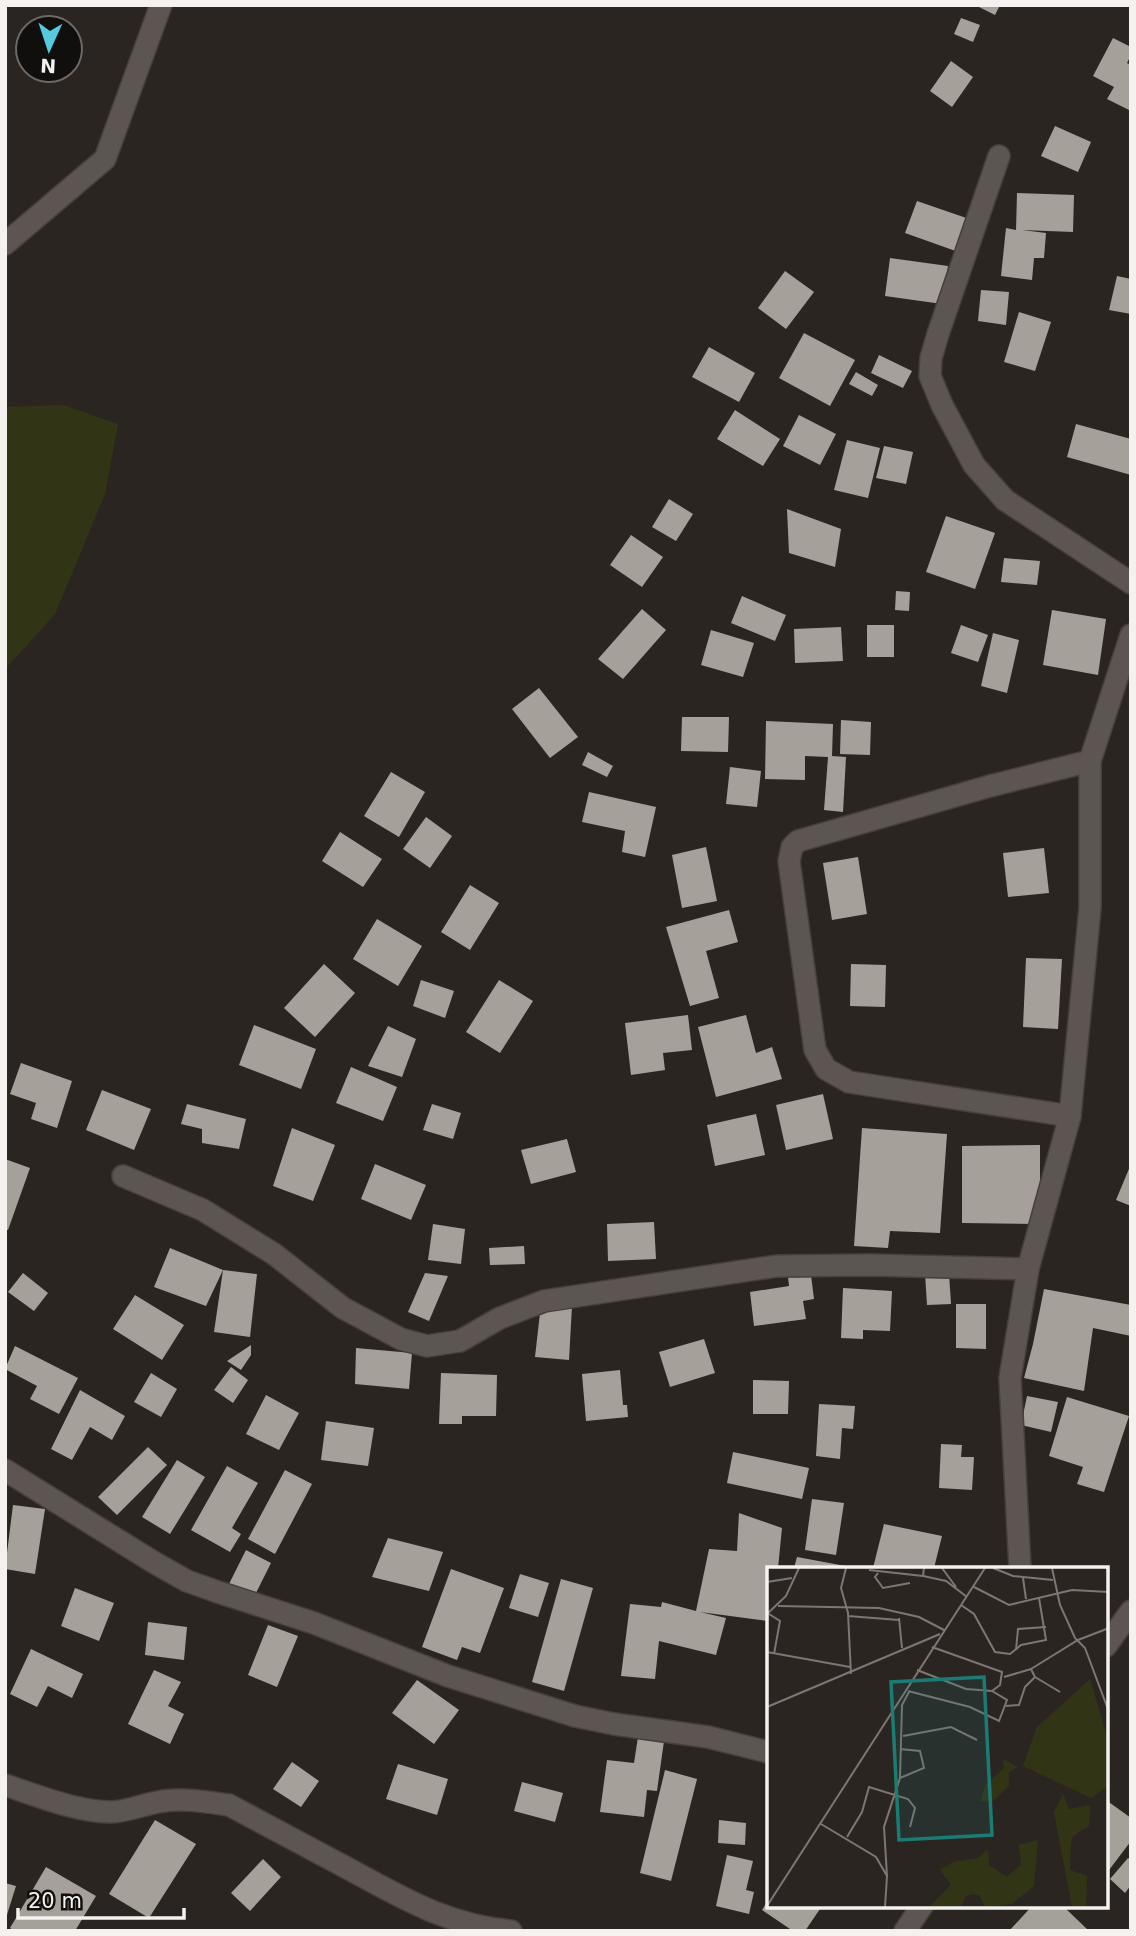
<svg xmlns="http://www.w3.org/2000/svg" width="1136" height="1936" font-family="'DejaVu Sans',sans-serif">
<rect width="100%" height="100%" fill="#2b2522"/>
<polygon fill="#323515" points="63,405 118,424 105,494 55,614 5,669 5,407"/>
<g fill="#a5a19a">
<polygon points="975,5 1000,5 995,15"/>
<polygon points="961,18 980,25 973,42 954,34"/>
<polygon points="1113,38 1131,47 1131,55 1127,63 1131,65 1131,111 1107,99 1114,87 1093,76"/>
<polygon points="951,61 973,77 952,107 930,91"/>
<polygon points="1055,126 1091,142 1078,172 1041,156"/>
<polygon points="1017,193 1074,195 1073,232 1022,230 1046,233 1044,258 1034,258 1032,280 1001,276 1006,228 1016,230"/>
<polygon points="917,201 975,221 964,254 905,233"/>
<polygon points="890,258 948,266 942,304 885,296"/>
<polygon points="785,271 814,292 786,329 758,308"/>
<polygon points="1117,276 1131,279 1131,314 1109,310"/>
<polygon points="981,290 1009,292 1006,325 978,321"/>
<polygon points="1019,312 1051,322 1035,371 1004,362"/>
<polygon points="804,333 855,360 830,406 779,378"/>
<polygon points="709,347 755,373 739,402 692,377"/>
<polygon points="879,355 912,371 903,388 871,373"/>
<polygon points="856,372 878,385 872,396 849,384"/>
<polygon points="735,410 780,439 763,466 717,439"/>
<polygon points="799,415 836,434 820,465 783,446"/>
<polygon points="1076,424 1131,439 1131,475 1067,457"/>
<polygon points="847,440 880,448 868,498 834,490"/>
<polygon points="884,446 913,452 906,484 876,478"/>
<polygon points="669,499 693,514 676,541 652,527"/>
<polygon points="787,509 841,529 835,567 789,553"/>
<polygon points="946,516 995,533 975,589 926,572"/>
<polygon points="631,535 663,557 642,587 610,565"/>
<polygon points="1004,558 1040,561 1037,585 1001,582"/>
<polygon points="896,591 910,592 909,611 895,610"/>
<polygon points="742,596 786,615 775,641 731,623"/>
<polygon points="642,609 666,630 623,679 598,659"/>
<polygon points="1052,610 1106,619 1098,675 1043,665"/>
<rect x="867" y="625" width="27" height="32"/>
<polygon points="961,625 988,635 978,662 951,653"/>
<polygon points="841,627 843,661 795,663 794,629"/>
<polygon points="711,630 754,643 743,677 701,665"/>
<polygon points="993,633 1019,640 1007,693 981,686"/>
<polygon points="539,688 578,737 550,758 512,709"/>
<polygon points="682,717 729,717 728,752 681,751"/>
<polygon points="841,720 871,722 870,755 840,754"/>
<polygon points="766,721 833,724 832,756 846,757 843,812 824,810 828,757 805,756 805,780 765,779"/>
<polygon points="588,752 613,766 607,777 582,765"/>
<polygon points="730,767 761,771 757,807 726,804"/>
<polygon points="391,772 425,792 399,837 364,816"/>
<polygon points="589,792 656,807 645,857 622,852 625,831 582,822"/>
<polygon points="426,817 452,836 430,868 403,849"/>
<polygon points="340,832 382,859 363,887 322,861"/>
<polygon points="706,847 717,901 682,908 672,855"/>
<polygon points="1044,848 1049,893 1008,897 1003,853"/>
<polygon points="858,857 867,914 832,920 823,863"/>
<polygon points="470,885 499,903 470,950 441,932"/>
<polygon points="729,910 738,942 706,951 719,998 690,1006 666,927"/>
<polygon points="377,919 422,946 398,986 353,959"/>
<polygon points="1026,958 1062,959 1058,1029 1023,1027"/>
<polygon points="324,964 355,993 315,1037 284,1008"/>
<polygon points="851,964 886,965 885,1007 850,1006"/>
<polygon points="421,980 454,991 445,1018 413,1006"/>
<polygon points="499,980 533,1001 500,1053 466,1032"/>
<polygon points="688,1015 692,1050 663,1053 665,1070 631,1075 625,1023"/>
<polygon points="746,1015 756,1053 772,1047 782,1079 716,1097 698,1027"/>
<polygon points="254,1025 316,1049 301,1089 239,1065"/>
<polygon points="388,1026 416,1039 402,1077 368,1066"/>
<polygon points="21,1063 72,1081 57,1128 31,1119 36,1103 10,1094"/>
<polygon points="351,1067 397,1087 383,1121 336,1103"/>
<polygon points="102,1090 151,1109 134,1150 86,1130"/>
<polygon points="823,1094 833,1139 786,1150 776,1105"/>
<polygon points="187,1104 246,1119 239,1149 202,1143 202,1129 181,1124"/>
<polygon points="432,1104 461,1113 453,1139 423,1130"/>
<polygon points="756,1114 765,1155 715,1166 707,1125"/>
<polygon points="292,1128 335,1145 313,1201 273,1186"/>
<polygon points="862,1128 947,1134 940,1233 890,1231 888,1248 854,1246"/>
<polygon points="567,1139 576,1172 531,1184 521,1150"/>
<polygon points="1040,1145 1040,1224 962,1223 962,1146"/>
<polygon points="5,1159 30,1168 8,1230 5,1229"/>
<polygon points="375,1164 426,1185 411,1220 361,1199"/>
<polygon points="1131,1164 1131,1206 1116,1200"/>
<polygon points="654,1222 656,1259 608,1261 607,1224"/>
<polygon points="433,1224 465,1229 461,1264 428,1260"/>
<polygon points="524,1246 525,1264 490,1265 489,1248"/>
<polygon points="170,1248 223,1270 206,1306 154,1287"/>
<polygon points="223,1270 257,1274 250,1337 214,1332"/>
<polygon points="23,1273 48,1293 34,1311 8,1292"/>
<polygon points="425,1273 448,1276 429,1321 408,1312"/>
<polygon points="925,1273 949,1273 951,1304 927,1305"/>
<polygon points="811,1275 814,1299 803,1301 806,1319 754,1326 750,1292 789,1286 788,1277"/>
<polygon points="843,1288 892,1291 890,1331 863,1330 863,1339 841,1338"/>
<polygon points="1044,1289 1131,1305 1131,1336 1093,1328 1084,1391 1024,1378 1033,1344"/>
<polygon points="135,1295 184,1325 162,1360 113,1329"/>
<polygon points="956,1304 986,1304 986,1349 956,1348"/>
<polygon points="572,1306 569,1360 535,1357 540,1313"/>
<polygon points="704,1339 715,1373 670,1387 659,1352"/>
<polygon points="251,1345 251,1355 241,1370 227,1361"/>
<polygon points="15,1346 78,1378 59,1414 30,1399 37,1386 5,1369"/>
<polygon points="356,1348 412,1353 409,1389 355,1384"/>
<polygon points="231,1367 248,1380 233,1403 214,1390"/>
<polygon points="620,1370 623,1405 627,1405 628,1417 586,1421 582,1374"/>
<polygon points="151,1373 177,1389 161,1417 134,1402"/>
<polygon points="441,1373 497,1375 496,1416 462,1416 462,1424 439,1424"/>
<polygon points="753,1380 789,1381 788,1414 753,1414"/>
<polygon points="80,1390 125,1416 112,1440 90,1427 72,1460 51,1449"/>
<polygon points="266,1395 299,1413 279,1450 246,1434"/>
<polygon points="1027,1396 1058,1402 1051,1432 1021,1425"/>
<polygon points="1067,1397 1129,1416 1104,1492 1077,1484 1083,1467 1049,1456"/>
<polygon points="819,1404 855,1406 853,1429 842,1428 840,1459 816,1456"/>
<polygon points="326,1421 374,1428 368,1466 321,1460"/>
<polygon points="941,1444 962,1445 961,1457 974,1457 972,1490 939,1488"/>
<polygon points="148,1447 167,1465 117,1515 98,1497"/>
<polygon points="733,1452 809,1468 802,1499 727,1483"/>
<polygon points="177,1460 205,1477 170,1534 142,1517"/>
<polygon points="227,1466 258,1483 232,1528 241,1534 230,1552 191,1530"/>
<polygon points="285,1470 312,1484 275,1554 248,1539"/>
<polygon points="812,1499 844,1503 836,1555 805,1550"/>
<polygon points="13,1505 45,1509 35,1574 5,1569"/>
<polygon points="739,1513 782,1528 778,1568 768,1569 768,1614 767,1621 700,1612 726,1618 716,1655 659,1641 655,1679 621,1676 630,1604 661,1607 662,1602 696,1611 709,1549 737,1551"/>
<polygon points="884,1524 942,1536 934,1568 873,1568"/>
<polygon points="388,1538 443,1552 429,1591 372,1577"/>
<polygon points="246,1550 271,1563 255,1595 229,1584"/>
<polygon points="797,1557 851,1567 851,1568 794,1568"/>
<polygon points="451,1569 504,1588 480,1653 462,1647 457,1660 422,1647"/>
<polygon points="520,1574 549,1583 538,1617 509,1608"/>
<polygon points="561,1579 593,1588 564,1691 532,1682"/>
<polygon points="75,1588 114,1603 99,1641 61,1626"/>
<polygon points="148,1622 187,1627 184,1660 145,1655"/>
<polygon points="268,1625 298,1636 277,1687 248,1675"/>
<polygon points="31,1649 83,1674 72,1698 48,1686 37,1707 10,1694"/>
<polygon points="154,1670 181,1682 168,1706 184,1714 170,1744 128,1724"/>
<polygon points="417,1680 459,1710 434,1744 392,1713"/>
<polygon points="638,1737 664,1741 657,1791 647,1790 644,1817 600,1812 607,1760 634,1763"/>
<polygon points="292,1762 319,1781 301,1807 273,1789"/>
<polygon points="398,1764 448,1779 437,1815 386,1799"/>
<polygon points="665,1770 697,1779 671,1881 640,1873"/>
<polygon points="522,1782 563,1793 555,1822 514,1811"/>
<polygon points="1106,1800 1131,1818 1131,1841 1106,1874"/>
<polygon points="155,1820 196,1844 149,1918 109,1894"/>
<polygon points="719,1820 746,1823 745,1845 718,1843"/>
<polygon points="727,1855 753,1861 746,1890 754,1892 749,1914 716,1906"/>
<polygon points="1128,1858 1131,1860 1131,1885 1125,1893 1110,1879"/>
<polygon points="263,1859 281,1877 250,1911 231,1893"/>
<polygon points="46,1867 96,1896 75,1931 14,1931 10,1928"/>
<polygon points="5,1883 16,1886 6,1918 5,1918"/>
<polygon points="768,1900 768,1906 822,1906 805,1931 793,1931 762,1910"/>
<polygon points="1032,1906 1063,1906 1089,1931 1009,1931"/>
</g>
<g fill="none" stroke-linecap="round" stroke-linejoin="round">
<g stroke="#46403d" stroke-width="24">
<polyline id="service" points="5,244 105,159 161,5"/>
</g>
<g stroke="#46403d" stroke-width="24">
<g id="minor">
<polyline points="999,156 938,334 931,358 930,376 942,405 974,465 1005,500 1131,583"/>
<polyline points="1070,1116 849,1082 826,1069 815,1050 789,861 792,847 798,841 990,786 1090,761"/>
<polyline points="123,1176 203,1210 274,1254 343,1308 401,1339 427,1346 460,1341 500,1318 544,1301 777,1266 871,1265 1028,1269"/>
<polyline points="5,1470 155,1563 187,1581 218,1592 314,1623 448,1676 575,1716 614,1724 708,1737 768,1752"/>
<polyline points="1020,1568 1010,1378 1028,1269 1070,1116 1090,908 1090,761 1131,635"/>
<path d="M5,1785C39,1796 74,1811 110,1812C128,1812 146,1803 164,1801C185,1798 207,1802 229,1805C268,1826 308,1847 347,1868C403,1898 446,1925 511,1931"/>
</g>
</g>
<g stroke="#46403d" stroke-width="24">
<g id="tertiary">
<polyline points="1106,1646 1131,1611"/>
<polyline points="905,1931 922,1906"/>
</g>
</g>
<use href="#service" stroke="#5d5552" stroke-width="21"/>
<use href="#minor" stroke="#5d5552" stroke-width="21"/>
<use href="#tertiary" stroke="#5d5552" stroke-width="21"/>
</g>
<g transform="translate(767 1567)">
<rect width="341" height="341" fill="#2b2522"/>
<path d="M323,112L342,176L341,219L324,231L256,199L270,160ZM236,192L251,200L242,205V219L225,235L214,234L218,218L237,201ZM296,227L302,242L323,238L322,259L306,269L304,276L303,303L320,309L319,340H305L287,245ZM271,273L267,319L245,337L218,340L213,329L206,327L199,329L194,340H162L184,318L173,303L186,295L211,291L221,282L222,298L240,310L254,297L252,278Z" fill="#323515"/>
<path fill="none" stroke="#7c7774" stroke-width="2" d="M79,1L74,21L81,46L84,107M157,1L156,9L179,14L200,30M175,1L189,20M226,1L246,9L286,13M285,1L293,38L308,71L318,81L342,145M102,3L156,9M111,6L108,10L116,21L143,16M256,11L259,32M0,15L25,11M207,20L242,38L305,23L342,25M194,38L207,47L228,85L243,87L254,78L279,73L272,31M11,39L112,41L152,50L177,63M0,47L19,29L32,1M2,47L13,54L7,87M81,49L132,53M132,51L135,81M249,83L251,62L279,60M0,85L83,100M150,103L199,122L225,124L233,118L235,105L165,80M237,110L264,102M268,110L293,125M141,124L203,140L232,154L240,133L225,124M239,139L252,138L258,120L268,110L264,102L311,73L342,61M0,140L173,67M136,169L184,160L210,173M133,211L157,201L153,184L133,182M54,257L109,290L120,309L118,340M80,270L95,245L102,220L141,232L148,241L143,260M120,309L117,260L133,211L135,138L142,125M0,339L218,1"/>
<path fill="#1a7c74" fill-opacity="0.15" stroke="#1a7c74" stroke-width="3.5" d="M217,110L225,268L132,273L124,115Z"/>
<rect width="341" height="341" fill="none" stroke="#f5f1ef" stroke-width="3.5"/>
</g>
<rect width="1136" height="1936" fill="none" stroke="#f5f1ef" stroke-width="14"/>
<g transform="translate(49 49) rotate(183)"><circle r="33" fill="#110f0d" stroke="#6c6967" stroke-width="2"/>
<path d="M0-5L12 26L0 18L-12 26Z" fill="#55cadf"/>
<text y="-10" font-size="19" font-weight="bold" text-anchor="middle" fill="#f5f1ef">N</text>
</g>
<path d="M18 1908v10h166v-10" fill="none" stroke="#f5f1ef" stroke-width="3.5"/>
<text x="28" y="1908" font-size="21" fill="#f5f1ef" stroke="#110f0d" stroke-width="5" paint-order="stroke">20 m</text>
</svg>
